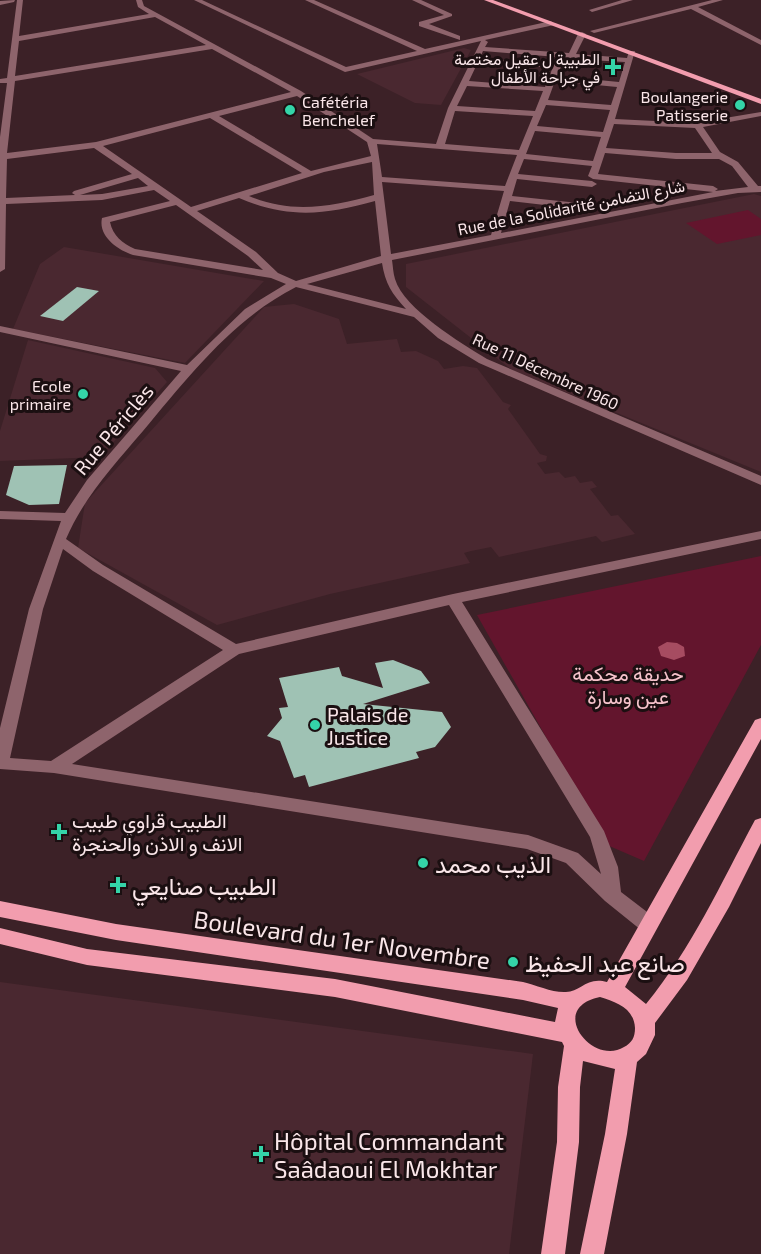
<svg xmlns="http://www.w3.org/2000/svg" width="761" height="1254" font-family="'Exo 2',Vazirmatn,sans-serif">
<rect width="100%" height="100%" fill="#3c2127"/>
<g fill="#4a2830">
<polygon points="464,48 471,50 441,105 415,103 357,74"/>
<polygon points="754,194 761,196 761,472 512,370 406,287 406,264"/>
<polygon points="64,247 264,281 185,363 13,329 40,264"/>
<polygon points="294,304 339,319 347,344 397,339 401,352 416,351 438,361 444,369 463,366 477,368 503,402 511,405 508,409 540,454 547,456 546,461 537,463 545,474 559,472 565,478 575,476 580,483 592,481 597,487 590,489 611,516 618,515 635,534 602,542 596,536 499,557 491,547 471,551 464,553 470,563 330,594 217,625 78,548 85,503 264,307"/>
<polygon points="28,340 155,368 167,382 100,457 0,461 0,431"/>
<polygon points="0,982 533,1054 509,1254 0,1254"/>
</g>
<g fill="#63152d">
<polygon points="748,210 761,219 761,235 717,244 686,223"/>
<polygon points="761,556 761,645 644,861 607,845 477,615"/>
</g>
<polygon fill="#a64c61" points="667,642 677,643 684,647 685,656 674,660 661,656 658,647"/>
<g fill="#9fc2b4">
<polygon points="77,287 99,291 63,321 40,316"/>
<polygon points="67,465 59,504 29,505 6,495 14,466"/>
<polygon points="393,660 421,671 430,683 363,704 442,712 451,727 435,747 416,752 419,758 309,787 305,775 294,778 280,741 267,736 282,718 279,708 288,707 279,678 339,667 342,676 383,688 375,663"/>
</g>
<g fill="none" stroke-linecap="round" stroke-linejoin="round">
<g fill="#8e646c" fill-rule="evenodd">
<polygon points="15,0 14,2 0,5 0,1"/>
<path d="M17,0H23L19,36L149,14L138,7L136,0H142L144,6L301,91L373,139L436,144L448,108L481,41L345,72L194,0H202L346,67L417,51L305,0H314L425,49L551,21L554,25L485,40L488,42L485,47L569,53L578,34L582,32L586,34L576,54L627,58L629,51H635L615,119L695,123L761,112V116L703,127L720,152L738,162L758,186H761V192L738,193L682,203L392,260C393,266 393,273 395,279C404,309 461,343 487,359L761,476V485L479,363L438,338L414,317L296,287C233,319 188,377 143,431C114,465 84,497 66,539L103,565L236,644L453,594L761,531V539L462,602L604,831L618,867L621,892L655,918L657,924L655,930L648,932L641,930L605,901L566,863L527,849L54,773L0,769V728L29,609L61,521L0,519V511L65,513L87,480L181,371L0,332V326L187,365L245,309L286,284L271,278L133,255C117,250 98,236 102,218L170,201L154,190L102,200L6,204L5,269L0,272V137L7,83H0V79L7,78ZM155,17L206,45L15,76L19,41ZM212,49L291,92L96,142L7,153L15,81ZM483,51L557,57L545,87L469,81L478,62L542,67L546,65L542,63L480,58ZM565,57L571,59L625,62L619,82L557,76ZM555,81L617,87L611,105L548,100ZM467,86L543,91L535,111L457,106ZM297,96L367,142L371,156L311,171L219,116ZM546,105L610,110L603,132L537,126ZM455,111L533,116L519,150L445,144ZM210,118L302,173L191,207L103,146ZM614,124L695,128L712,153H676L606,148ZM535,131L601,137L593,161L526,154ZM377,144L517,155L505,186L382,177ZM94,148L132,174L74,191L72,193L75,195L6,198L7,159ZM605,153L676,159H719L732,166L748,187L715,191L718,189L713,186L598,174ZM524,159L592,166L588,176L593,179L713,192L501,233L510,201L588,210L593,207L588,204L512,196L517,179L592,187L597,184L592,181L518,174ZM372,162L374,195C331,207 291,214 249,196L324,172ZM138,178L148,186L102,194L80,195ZM382,182L504,191L491,235L391,254ZM239,198C288,219 325,215 375,201L381,256L296,281L278,273L256,252L197,211ZM176,205L248,256L263,270L135,249C122,243 113,236 110,222ZM382,263C385,283 392,294 406,309L307,284ZM63,549L93,571L223,650L51,761L10,758L43,609ZM449,605L590,837L601,874L578,853L528,835L72,764L239,654Z"/>
<polygon points="412,0 421,0 452,14 452,16 429,24 460,36 460,40 419,26 419,22 444,15"/>
<polygon points="622,0 633,0 592,12 589,10"/>
<polygon points="712,0 723,0 698,7 761,40 761,45 691,9 594,33 590,31"/>
</g>
<g fill="#f29dae" fill-rule="evenodd">
<polygon points="484,0 493,0 761,99 761,104"/>
<path d="M761,718V739L625,987L646,1004C692,948 721,883 755,820L761,818V843L729,907L687,980L655,1023V1035L646,1054L637,1062L627,1134L604,1254H580L605,1134L615,1069L583,1061L580,1087L579,1142L565,1254H541L557,1142L558,1087L564,1046L562,1042L335,997L87,965L0,944V928L87,949L335,979L555,1022L558,1008L523,1000L116,940L0,917V901L116,924L523,982C536,985 553,993 566,992C580,992 587,976 607,982L755,720ZM600,997C616,1002 634,1008 635,1028C635,1037 632,1043 624,1047C593,1067 546,1008 600,997Z"/>
</g>
</g>
<g fill="#34d4a8" stroke="#1b0f11" stroke-width="2">
<path d="M610 58h6v6h6v6h-6v6h-6v-6h-6v-6h6z"/>
<circle cx="740" cy="105" r="6"/>
<circle cx="290" cy="110" r="6"/>
<circle cx="83" cy="394" r="6"/>
<circle cx="315" cy="725" r="6"/>
<path d="M56 823h6v6h6v6h-6v6h-6v-6h-6v-6h6z"/>
<circle cx="423" cy="863" r="6"/>
<path d="M115 876h6v6h6v6h-6v6h-6v-6h-6v-6h6z"/>
<circle cx="513" cy="962" r="6"/>
<path d="M258 1145h6v6h6v6h-6v6h-6v-6h-6v-6h6z"/>
</g>
<g text-anchor="middle" dominant-baseline="central" stroke-width="6" stroke-linejoin="round" paint-order="stroke">
<g font-size="16" fill="#fae6e9" stroke="#1b0f11" text-anchor="end">
<text x="600" y="58">الطبيبة ل عقيل مختصة<tspan x="600" dy="18">في جراحة الأطفال</tspan></text>
<text x="728" y="96">Boulangerie<tspan x="728" dy="18">Patisserie</tspan></text>
<text x="302" y="101" text-anchor="start">Cafétéria<tspan x="302" dy="18">Benchelef</tspan></text>
<text x="71" y="385">Ecole<tspan x="71" dy="18">primaire</tspan></text>
</g>
<g font-size="16" fill="#fae6e9" stroke="#1b0f11">
<text transform="translate(571 207) rotate(-11)">Rue de la Solidarité شارع التضامن</text>
<text transform="translate(546 371) rotate(25)">Rue 11 Décembre 1960</text>
</g>
<g font-size="20" fill="#fae6e9" stroke="#1b0f11">
<text transform="translate(113 429) rotate(-50)">Rue Périclès</text>
</g>
<g font-size="20" fill="#f7c3cc" stroke="#1b0f11">
<text x="628" y="673">حديقة محكمة<tspan x="628" dy="23">عين وسارة</tspan></text>
</g>
<g font-size="20" fill="#fae6e9" stroke="#1b0f11" text-anchor="start">
<text x="327" y="714">Palais de<tspan x="327" dy="23">Justice</tspan></text>
<text x="72" y="820">الطبيب قراوي طبيب<tspan x="72" dy="23">الانف و الاذن والحنجرة</tspan></text>
</g>
<g font-size="24" fill="#fae6e9" stroke="#1b0f11" text-anchor="start">
<text x="435" y="863">الذيب محمد</text>
<text x="132" y="885">الطبيب صنايعي</text>
<text x="525" y="962">صانع عبد الحفيظ</text>
<text x="274" y="1140">Hôpital Commandant<tspan x="274" dy="28">Saâdaoui El Mokhtar</tspan></text>
</g>
<g font-size="24" fill="#fae6e9" stroke="#1b0f11">
<text transform="translate(342 939) rotate(8)">Boulevard du 1er Novembre</text>
</g>
</g>
</svg>
